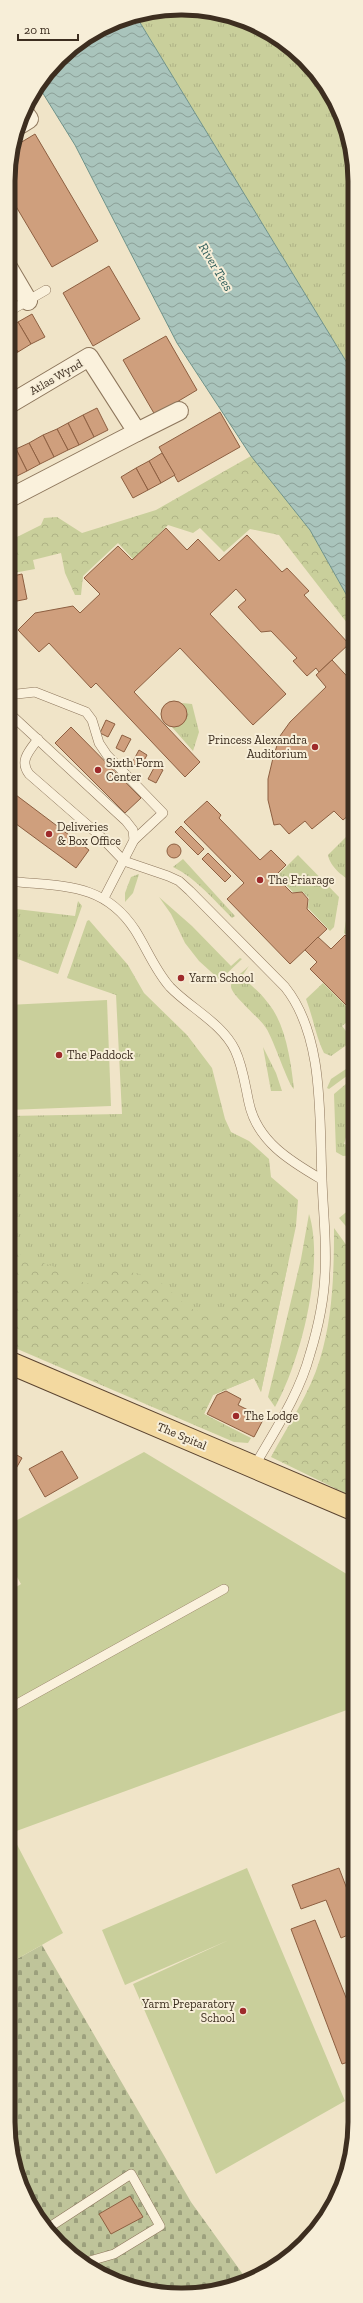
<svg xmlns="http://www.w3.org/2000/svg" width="363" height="2303" font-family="'Zilla Slab',serif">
<defs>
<pattern id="grass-tufts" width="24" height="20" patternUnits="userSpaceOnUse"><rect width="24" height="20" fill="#c9cf9b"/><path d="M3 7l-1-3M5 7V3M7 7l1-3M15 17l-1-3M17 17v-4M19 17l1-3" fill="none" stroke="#aeb285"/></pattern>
<pattern id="forest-crowns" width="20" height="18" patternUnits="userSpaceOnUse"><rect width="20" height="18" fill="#c9cf9b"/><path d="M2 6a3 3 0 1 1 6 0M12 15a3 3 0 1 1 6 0" fill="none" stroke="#aeb285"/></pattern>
<pattern id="cemetery-stones" width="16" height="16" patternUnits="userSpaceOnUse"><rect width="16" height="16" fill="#bfc49a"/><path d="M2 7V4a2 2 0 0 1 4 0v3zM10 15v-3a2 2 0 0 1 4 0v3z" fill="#9ca07d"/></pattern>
<pattern id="water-waves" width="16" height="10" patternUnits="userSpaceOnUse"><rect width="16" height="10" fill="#a9c4bc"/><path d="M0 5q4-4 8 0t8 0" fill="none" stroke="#8ba098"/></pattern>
</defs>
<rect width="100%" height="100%" fill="#f0e4c8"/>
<g fill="url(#grass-tufts)">
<polygon points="193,8 258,26 304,59 337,105 355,170 355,376 136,16"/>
<polygon points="182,703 192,704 199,732 193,751 171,726 180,725 186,719 187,710"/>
<path d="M355,828V848L349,853L355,860V883C344,878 330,867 328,855Z"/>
<polygon points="298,855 339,897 334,927 330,931 308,908 309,898 303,892 293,892 277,876"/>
<path d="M183,859L235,916L232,918C213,899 197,879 173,867Z"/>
<polygon points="139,874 133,893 125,902 125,893 131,877"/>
<polygon points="159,897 192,926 231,966 240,958 242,959 220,980 199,961 185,943 171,914"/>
<polygon points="78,901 82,906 58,974 15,958 8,958 8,908 75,916"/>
<polygon points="349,901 355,904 355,943 344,933"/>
<polygon points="89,920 128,965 144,993 187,1035 212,1068 225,1119 231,1132 249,1141 269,1159 271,1177 298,1200 296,1226 261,1392 254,1378 213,1395 204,1414 251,1438 248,1443 234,1442 8,1345 8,1116 122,1114 116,995 67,978 87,921"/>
<path d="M249,966L242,976C250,985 261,993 268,1003C286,1024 291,1063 294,1089C288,1085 274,1040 266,1028C261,1019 230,994 231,986C231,980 244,971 249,966Z"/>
<path d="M323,983L351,1011L355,1008V1016L342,1026L350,1036L351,1042L331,1056L324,1053C316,1037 313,1017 306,999Z"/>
<polygon points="263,1047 276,1073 282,1091 271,1091"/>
<polygon points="355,1063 355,1070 329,1089 327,1088 331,1079"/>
<polygon points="347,1083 355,1092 355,1107 344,1144 355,1147 355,1155 343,1156 336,1152 334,1094"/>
</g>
<g fill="url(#forest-crowns)">
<polygon points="355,261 355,279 352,281 343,279 342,271"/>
<polygon points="251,456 310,530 355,610 355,626 351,628 279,535 250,529 224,552 200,528 193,533 168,525 133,559 118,543 83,576 81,595 75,595 65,573 61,553 33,560 35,569 8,574 8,550 11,540 41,525 44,518 57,517 82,533 156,510"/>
<path d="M309,1214C325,1264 301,1361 275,1407L268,1397L301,1259Z"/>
<path d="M334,1228L355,1257V1498L271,1457C288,1425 310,1393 320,1359C333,1317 334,1271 334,1228Z"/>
<polygon points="8,1249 31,1259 61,1269 84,1283 92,1284 99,1280 105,1271 115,1268 157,1279 189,1308 204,1313 217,1313 223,1312 273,1270 288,1264 261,1392 254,1378 213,1395 204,1414 223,1424 214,1433 8,1343"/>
</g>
<polygon fill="url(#cemetery-stones)" points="42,1945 191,2202 247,2280 237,2286 170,2295 115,2282 59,2244 21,2188 8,2122 8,1964"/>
<g fill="#c9cf9b">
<polygon points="107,1000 111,1106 8,1110 8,1005"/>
<polygon points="355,1205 355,1237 339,1218"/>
<polygon points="144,1452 355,1579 355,1707 11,1833 63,1933 8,1964 8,1592 21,1584 8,1561 8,1525"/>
<polygon points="247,1868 345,2101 216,2174 133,1984 229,1940 125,1985 102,1930"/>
</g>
<polygon fill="url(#water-waves)" stroke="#6f938a" points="136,16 355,376 355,610 310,530 251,456 177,343 75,145 39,87 67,51 126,17"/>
<g fill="#cf9f7d" stroke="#8d5f41">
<polygon points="35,134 98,241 52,267 8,193 8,170 15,146"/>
<polygon points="109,266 140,319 93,346 63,293"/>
<polygon points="32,314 45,337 31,344 18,322"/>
<polygon points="18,322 31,344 18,352 8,336 8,328"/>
<polygon points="8,336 18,352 8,357"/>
<polygon points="166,336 197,390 155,415 123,360"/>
<polygon points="97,408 108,430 94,437 83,415"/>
<polygon points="220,412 240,447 178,482 159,447"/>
<polygon points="83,415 94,437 79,445 68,423"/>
<polygon points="68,423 79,445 68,450 57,429"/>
<polygon points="57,429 68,450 54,457 43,435"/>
<polygon points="43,435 54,457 40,464 29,443"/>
<polygon points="29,443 40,464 27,471 16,449"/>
<polygon points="16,449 27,471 11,479 8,474 8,453"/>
<polygon points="162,453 175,475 161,483 149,461"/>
<polygon points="149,461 161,483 148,490 136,468"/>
<polygon points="136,468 148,490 133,498 121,477"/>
<polygon points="166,528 187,550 198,539 219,561 247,535 282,572 287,568 309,591 304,595 349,644 319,672 316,668 307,676 293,661 297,658 271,631 261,632 238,607 246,600 236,589 210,614 286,694 253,725 180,648 134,692 200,762 185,777 96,683 91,688 49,643 39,652 18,630 35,613 73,606 80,613 100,594 84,578 118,546 132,560"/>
<polygon points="22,574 27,599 12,602 8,577"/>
<polygon points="332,660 355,685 355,810 343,820 334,811 312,829 305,821 289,834 280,824 274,825 268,800 268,779 273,758 280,736 290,722 326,687 316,675"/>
<circle cx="174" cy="714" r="13"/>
<polygon points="106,720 115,724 108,737 100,733"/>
<polygon points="71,727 141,798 125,813 55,743"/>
<polygon points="122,735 131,739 124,752 116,748"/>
<polygon points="139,750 147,755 140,768 132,763"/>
<polygon points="155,766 163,770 156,783 148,779"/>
<polygon points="12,792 89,850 76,868 8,818 8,797"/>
<polygon points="207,801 221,815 219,818 260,860 271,850 286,865 275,876 292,893 302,892 308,899 307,909 327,929 290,964 227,899 244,883 184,822"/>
<polygon points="181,826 204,849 198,855 175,832"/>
<circle cx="174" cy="851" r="7"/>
<polygon points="208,853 231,876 225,882 202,859"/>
<polygon points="345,935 355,945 355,1004 350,1009 310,969 317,962 305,950 318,937 331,949"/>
<polygon points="226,1391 241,1399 238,1405 264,1418 254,1437 207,1414 217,1395"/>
<polygon points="8,1432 15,1436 12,1442 8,1440"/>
<polygon points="8,1450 22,1458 14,1472 8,1469"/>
<polygon points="62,1451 78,1478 45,1497 29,1469"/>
<polygon points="339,1868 355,1910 355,1932 341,1938 326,1900 301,1909 292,1885"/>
<polygon points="315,1920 355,2020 355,2060 342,2064 291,1929"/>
<polygon points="130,2196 143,2217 111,2234 99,2214"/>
</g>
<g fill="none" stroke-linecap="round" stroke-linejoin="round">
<g stroke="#8d765c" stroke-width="10">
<g id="lane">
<polyline points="8,312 46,290"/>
<polyline points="8,695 35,692 86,712 92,720 99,743 107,755 163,813 134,840"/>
<polyline points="8,712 126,821 133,830 134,840 104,898"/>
<path d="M38,739C29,751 19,761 29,774L99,835L124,861L168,876L179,881L190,891L285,987C325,1037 319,1119 322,1180C323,1211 327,1243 325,1273C324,1300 318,1328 310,1354C299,1395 275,1430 254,1467"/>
<path d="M8,881C60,887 103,881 135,930C147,949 155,970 170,987C190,1008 222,1023 235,1050C243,1067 245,1085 249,1103C257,1141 290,1161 321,1179"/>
<polyline points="8,1709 224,1589"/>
<polyline points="48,2228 131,2174 160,2226 114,2254 86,2262"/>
</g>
</g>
<g stroke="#8d765c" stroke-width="20">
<g id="street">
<polyline points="21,124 29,119 24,112"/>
<polyline points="8,267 28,301"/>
<polyline points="137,432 179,411"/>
<polyline points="8,499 137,432 89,357 8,405"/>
</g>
</g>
<g stroke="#5b4430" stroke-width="24">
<polyline id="primary" points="8,1362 355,1510"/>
</g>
<use href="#lane" stroke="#faf1dc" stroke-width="9"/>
<use href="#street" stroke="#faf1dc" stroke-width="18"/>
<use href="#primary" stroke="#f3d9a0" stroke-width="22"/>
</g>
<g fill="#9e2a2b" stroke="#f7eed8" stroke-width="1.5">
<circle cx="315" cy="747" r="4"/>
<circle cx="98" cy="770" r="4"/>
<circle cx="49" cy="834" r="4"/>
<circle cx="260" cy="880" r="4"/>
<circle cx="181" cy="978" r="4"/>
<circle cx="59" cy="1055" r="4"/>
<circle cx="236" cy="1416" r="4"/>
<circle cx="243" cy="2011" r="4"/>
</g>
<g text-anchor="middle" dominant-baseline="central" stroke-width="4" stroke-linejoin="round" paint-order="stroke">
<g font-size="12" fill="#3d2e20" stroke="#f7eed8">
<text transform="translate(56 377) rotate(-30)">Atlas Wynd</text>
<text transform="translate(182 1436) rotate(23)">The Spital</text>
</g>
<g font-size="12" fill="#3d2e20" stroke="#f7eed8" text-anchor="start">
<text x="307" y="740" text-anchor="end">Princess Alexandra<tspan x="307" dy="14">Auditorium</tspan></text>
<text x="106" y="763">Sixth Form<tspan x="106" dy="14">Center</tspan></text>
<text x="57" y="827">Deliveries<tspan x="57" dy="14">&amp; Box Office</tspan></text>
<text x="268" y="880">The Friarage</text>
<text x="189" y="978">Yarm School</text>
<text x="67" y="1055">The Paddock</text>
<text x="244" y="1416">The Lodge</text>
<text x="235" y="2004" text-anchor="end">Yarm Preparatory<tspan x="235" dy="14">School</tspan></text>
</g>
<g font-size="13" font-style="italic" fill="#2f5d5a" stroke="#f7eed8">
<text transform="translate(216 267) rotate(59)">River Tees</text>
</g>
</g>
<path d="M0 0H363V2303H0ZM181 15H182A166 166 0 0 1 348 181V2122A166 166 0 0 1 182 2288H181A166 166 0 0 1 15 2122V181A166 166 0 0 1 181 15Z" fill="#f7eed8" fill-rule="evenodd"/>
<path fill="none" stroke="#3d2e20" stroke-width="5" d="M181 15H182A166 166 0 0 1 348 181V2122A166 166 0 0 1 182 2288H181A166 166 0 0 1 15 2122V181A166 166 0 0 1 181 15Z"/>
<path d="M18 34v6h60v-6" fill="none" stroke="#3d2e20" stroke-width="2"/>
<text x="24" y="34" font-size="12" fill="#3d2e20" stroke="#f7eed8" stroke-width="3" paint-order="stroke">20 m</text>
</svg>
